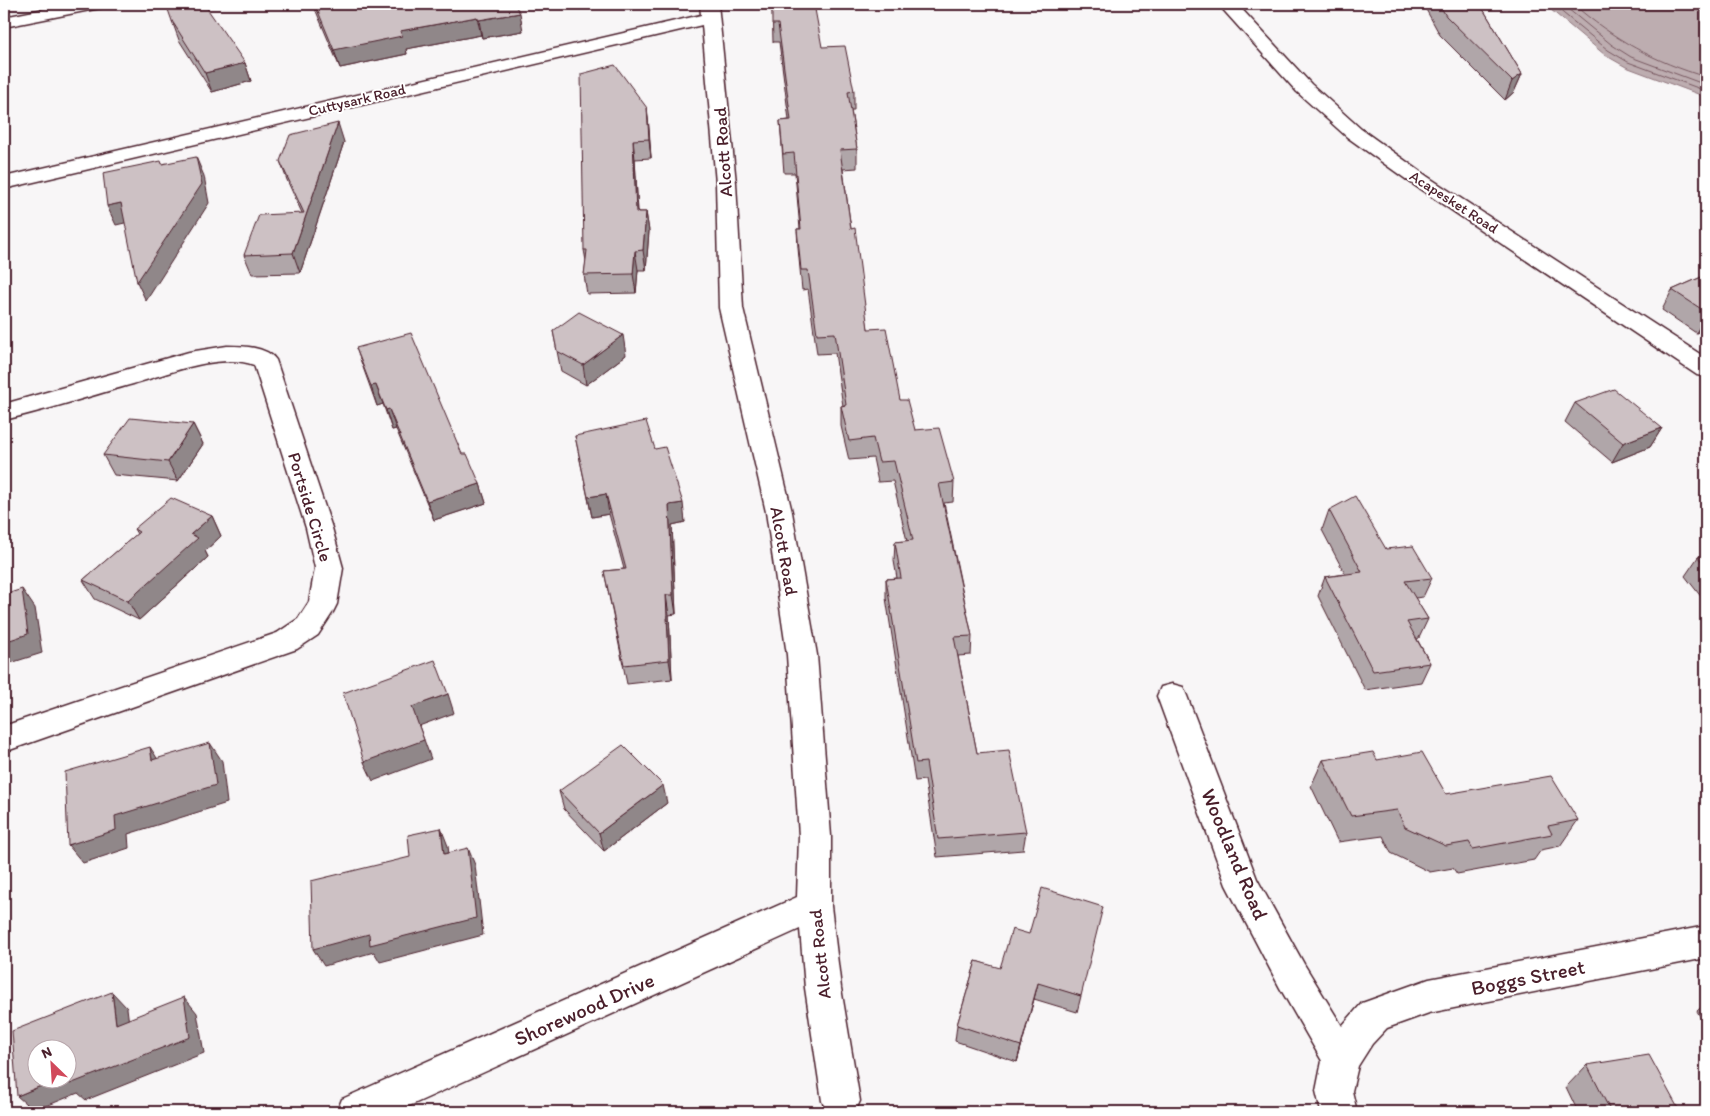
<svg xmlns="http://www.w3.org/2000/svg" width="1710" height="1116" font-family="Itim,sans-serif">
<rect width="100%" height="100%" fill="#f8f6f7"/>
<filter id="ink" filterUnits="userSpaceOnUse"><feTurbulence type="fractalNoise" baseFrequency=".02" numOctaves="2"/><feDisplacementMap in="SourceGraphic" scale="10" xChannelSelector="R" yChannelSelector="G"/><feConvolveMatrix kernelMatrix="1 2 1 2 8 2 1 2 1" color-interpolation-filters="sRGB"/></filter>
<g filter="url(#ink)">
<polygon fill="#bdadb0" stroke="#8f747b" points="1544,4 1706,4 1706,97 1626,67 1605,55"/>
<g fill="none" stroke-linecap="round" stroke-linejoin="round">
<g stroke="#785860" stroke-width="1">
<polyline points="1552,4 1608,50 1628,62 1706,91"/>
<polyline points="1562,4 1612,45 1631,57 1706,85"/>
<path d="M1573,4C1613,39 1655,62 1706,77"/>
</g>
<g stroke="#4a1f2b" stroke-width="3">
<g id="minor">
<polygon points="69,4 104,4 101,8 95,9 4,27 4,17"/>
<polygon points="700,4 718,4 736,183 743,308 792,512 817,655 831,836 831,906 841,988 860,1101 855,1112 827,1112 822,1101 805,988 800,929 396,1112 337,1112 342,1099 797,897 799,836 787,655 766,512 719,308 716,183 702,25 4,189 4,177 701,15"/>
<path d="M227,346C242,346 267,346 276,360L332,528L343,568L337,604L333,612L318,635L297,649L4,752V726L277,633L298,619L309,602L315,568L306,528L254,365C220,352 167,374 133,384C90,396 47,410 4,420V404L189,352Z"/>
<polygon points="1172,684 1183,687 1187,696 1257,879 1304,964 1342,1026 1362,1003 1429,979 1706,926 1706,958 1429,1013 1387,1028 1372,1044 1358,1066 1352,1091 1357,1112 1321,1112 1316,1091 1322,1061 1280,988 1226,885 1157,696 1161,687"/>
</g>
</g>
<g stroke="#4a1f2b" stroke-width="3">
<polygon id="major" points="1218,4 1237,4 1311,84 1361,129 1428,177 1706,358 1706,377 1697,375 1414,185 1347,137 1297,92"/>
</g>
<use href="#minor" fill="#fff" fill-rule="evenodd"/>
<use href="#major" fill="#fff" fill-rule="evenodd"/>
</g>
<g fill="#b0a6a9" stroke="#4a1f2b">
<polygon points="313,4 514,4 523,31 482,38 481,35 406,49 407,54 340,68"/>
<polygon points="772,4 822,47 854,91 854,110 851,110 857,149 857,168 843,169 851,229 868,329 900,400 915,430 954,482 953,502 944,503 972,636 971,655 958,656 977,753 1026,832 1023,850 937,857 925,780 915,781 886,598 886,579 897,578 894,561 895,542 907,541 893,481 878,482 873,458 849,460 841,426 841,406 843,406 835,353 817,354 808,289 802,290 798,248 797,229 800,229 795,173 784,173 780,121 789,120 779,42 773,42"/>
<polygon points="1423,4 1480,4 1522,74 1514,92 1505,100 1440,35"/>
<polygon points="172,21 245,63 251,81 212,92 179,40"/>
<polygon points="647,108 651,158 635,159 638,212 646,212 649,231 646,270 638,270 636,293 587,294 584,275 586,261 584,250"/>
<polygon points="344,142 300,273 252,274 244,255 302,213 287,180 280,161"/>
<polygon points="1706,275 1706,328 1696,333 1662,310 1672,290"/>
<polygon points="553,331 626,355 586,385 561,371"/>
<polygon points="356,348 462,454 480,484 486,503 434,520 396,429 392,430 383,404 377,406"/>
<polygon points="1575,403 1662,428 1650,447 1612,462 1565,422"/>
<polygon points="193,424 203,444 178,481 114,475 103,455"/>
<polygon points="575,436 655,449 685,522 672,525 676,614 669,615 672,679 627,684 604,571 624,569 609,514 592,517"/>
<polygon points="1329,510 1386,549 1432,578 1423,597 1415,598 1428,619 1419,638 1417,639 1430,663 1421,682 1365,690 1318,596 1325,577 1345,574 1322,530"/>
<polygon points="212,516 221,536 205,551 208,557 139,620 95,599 83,580 137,534 134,529"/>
<polygon points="1706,555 1706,603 1685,576 1698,557"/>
<polygon points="1323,760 1377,760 1446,794 1578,820 1560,846 1541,850 1534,860 1457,874 1453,868 1430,872 1391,853 1383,836 1338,842 1311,786"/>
<polygon points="559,791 667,803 604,851 564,809"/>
<polygon points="976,961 1081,996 1077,1012 1034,999 1017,1062 955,1041 957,1025"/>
<polygon points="1706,1003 1706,1027 1697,1011"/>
<polygon points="1587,1065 1680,1112 1578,1112 1566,1087"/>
</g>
<g fill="#908789" stroke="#4a1f2b">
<polygon points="520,13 523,31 482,38 479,20"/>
<polygon points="477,17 481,35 406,49 407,54 340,68 334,50 400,31"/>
<polygon points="245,63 251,81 212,92 205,73"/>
<polygon points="1522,74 1514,92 1505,100 1512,81"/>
<polygon points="647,108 649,127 651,158 649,139"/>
<polygon points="338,123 344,142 300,273 293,253"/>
<polygon points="633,140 635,159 639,232 636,212"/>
<polygon points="196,157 204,176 209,203 146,301 137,282"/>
<polygon points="121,203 129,222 116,225 107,206"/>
<polygon points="646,212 649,231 646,270 643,250"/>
<polygon points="635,251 638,270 636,293 633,274"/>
<polygon points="1706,315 1706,328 1696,333"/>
<polygon points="623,335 626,355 586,385 583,365"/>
<polygon points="376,385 383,404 377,406 371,386"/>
<polygon points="389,409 396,429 392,430 386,410"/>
<polygon points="193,424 203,444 178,481 168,462"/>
<polygon points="1662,428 1650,447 1612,462 1623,443"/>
<polygon points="480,484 486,503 434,520 427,501"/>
<polygon points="606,494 609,514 592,517 588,497"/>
<polygon points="683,503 685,522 672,525 676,614 673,595 669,505"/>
<polygon points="212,516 221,536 205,551 208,557 139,620 128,601 191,534"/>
<polygon points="22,589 35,608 42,653 4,665 4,642"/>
<polygon points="666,595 669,615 672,679 669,660"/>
<polygon points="448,694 454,713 419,726 431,759 373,781 364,762 412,707"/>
<polygon points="210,743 222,761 227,803 128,834 129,848 83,863 68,845 115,816"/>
<polygon points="150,747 162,766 152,760"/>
<polygon points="663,785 667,803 604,851 599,833"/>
<polygon points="441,828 448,846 451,871 444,854"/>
<polygon points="4,843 6,862 4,862"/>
<polygon points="468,848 475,865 483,935 380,962 374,952 324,966 313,949"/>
<polygon points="1038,983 1034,999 1017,1062 1021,1046"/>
<polygon points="112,992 127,1008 131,1040 116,1024"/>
<polygon points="184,997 197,1013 204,1053 86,1100 78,1093 34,1111 17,1096 60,1078 68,1078 68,1075"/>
</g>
<g fill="#cdc1c4" stroke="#4a1f2b">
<polygon points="166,4 204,4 245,63 205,73 172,21"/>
<polygon points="315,4 514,4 520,13 479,20 477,17 400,31 402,36 334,50"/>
<polygon points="772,4 814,4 822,47 845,46 854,91 848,92 857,149 840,150 851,229 855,228 868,329 886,328 900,400 907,400 915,430 939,428 954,482 939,484 972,636 954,637 977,753 1009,750 1026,832 938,839 926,762 916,763 886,579 901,578 895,542 913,540 894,461 879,462 873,438 849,441 841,406 846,405 835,333 817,334 808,270 801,270 797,229 801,229 794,153 783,154 780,121 791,120 778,24 772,24"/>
<polygon points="1439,4 1480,4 1522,74 1512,81 1446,16"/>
<polygon points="615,65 647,108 649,139 633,140 636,212 646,212 643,250 635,251 633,274 584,275 587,250 584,250 581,74"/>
<polygon points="338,123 293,253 244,255 259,215 304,213 280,161 290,135"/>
<polygon points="196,157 202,184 137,282 121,203 107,206 103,173 161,161 162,164"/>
<polygon points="1706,275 1706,312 1672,290"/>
<polygon points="579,312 623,335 583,365 557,351 553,331"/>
<polygon points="411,333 462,454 467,454 480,484 427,501 389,409 386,410 376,385 371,386 356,348"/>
<polygon points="1614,389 1662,428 1623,443 1575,403"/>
<polygon points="130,418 193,424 168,462 103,455"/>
<polygon points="646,421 655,449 665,447 683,503 669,505 673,595 666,595 669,660 624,665 604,571 626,569 606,494 588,497 575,436"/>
<polygon points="1355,496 1386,549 1413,546 1432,578 1405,581 1428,619 1407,622 1430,663 1373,671 1325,577 1362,572 1329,510"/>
<polygon points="171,498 212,516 191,534 198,538 128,601 83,580 139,532 134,529"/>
<polygon points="1706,555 1706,567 1698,557"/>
<polygon points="22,589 28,634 4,642 4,595"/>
<polygon points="435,660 448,694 412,707 424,740 364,762 343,693"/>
<polygon points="210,743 216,785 115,816 116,830 68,845 65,772 150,747 152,760"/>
<polygon points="623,745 663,785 599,833 559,791"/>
<polygon points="1373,752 1377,760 1422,752 1446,794 1551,776 1578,820 1548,826 1552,834 1473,849 1469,842 1446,846 1405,827 1397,810 1351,816 1323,760"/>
<polygon points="441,828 444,854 468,848 476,918 370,945 369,934 313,949 311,881 410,857 408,835"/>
<polygon points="1042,888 1103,907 1081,996 1038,983 1021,1046 957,1025 976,961 1000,968 1012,929 1029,934"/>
<polygon points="112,992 116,1024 184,997 190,1037 70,1084 69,1075 68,1075 68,1048 38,1048 38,1078 60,1078 17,1096 12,1031"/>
<polygon points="1649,1055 1680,1112 1611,1112 1587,1065"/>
</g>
</g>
<g text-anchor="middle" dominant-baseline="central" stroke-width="4" stroke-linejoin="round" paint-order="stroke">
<g font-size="15" fill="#4a1f2b" stroke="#fff">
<text transform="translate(357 100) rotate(-13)">Cuttysark Road</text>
<text transform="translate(1454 202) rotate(33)">Acapesket Road</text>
</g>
<g font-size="18" fill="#4a1f2b" stroke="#fff">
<text transform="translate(723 152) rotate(-94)">Alcott Road</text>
<text transform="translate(310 507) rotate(73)">Portside Circle</text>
<text transform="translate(784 551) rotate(80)">Alcott Road</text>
<text transform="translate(820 954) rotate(-96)">Alcott Road</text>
</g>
<g font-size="21" fill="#4a1f2b" stroke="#fff">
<text transform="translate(1235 854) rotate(67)">Woodland Road</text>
<text transform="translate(1528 977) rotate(-11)">Boggs Street</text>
<text transform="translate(584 1009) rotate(-24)">Shorewood Drive</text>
</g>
</g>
<rect width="1710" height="1116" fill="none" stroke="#fff" stroke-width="20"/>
<rect x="10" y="10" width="1690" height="1096" fill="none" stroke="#4a1f2b" stroke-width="2" filter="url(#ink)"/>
<g transform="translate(52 1064) rotate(335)"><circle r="24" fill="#ffffff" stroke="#b7a5aa"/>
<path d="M0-4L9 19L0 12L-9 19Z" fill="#d1495b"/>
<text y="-8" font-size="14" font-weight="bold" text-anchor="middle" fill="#4a1f2b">N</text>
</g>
</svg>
